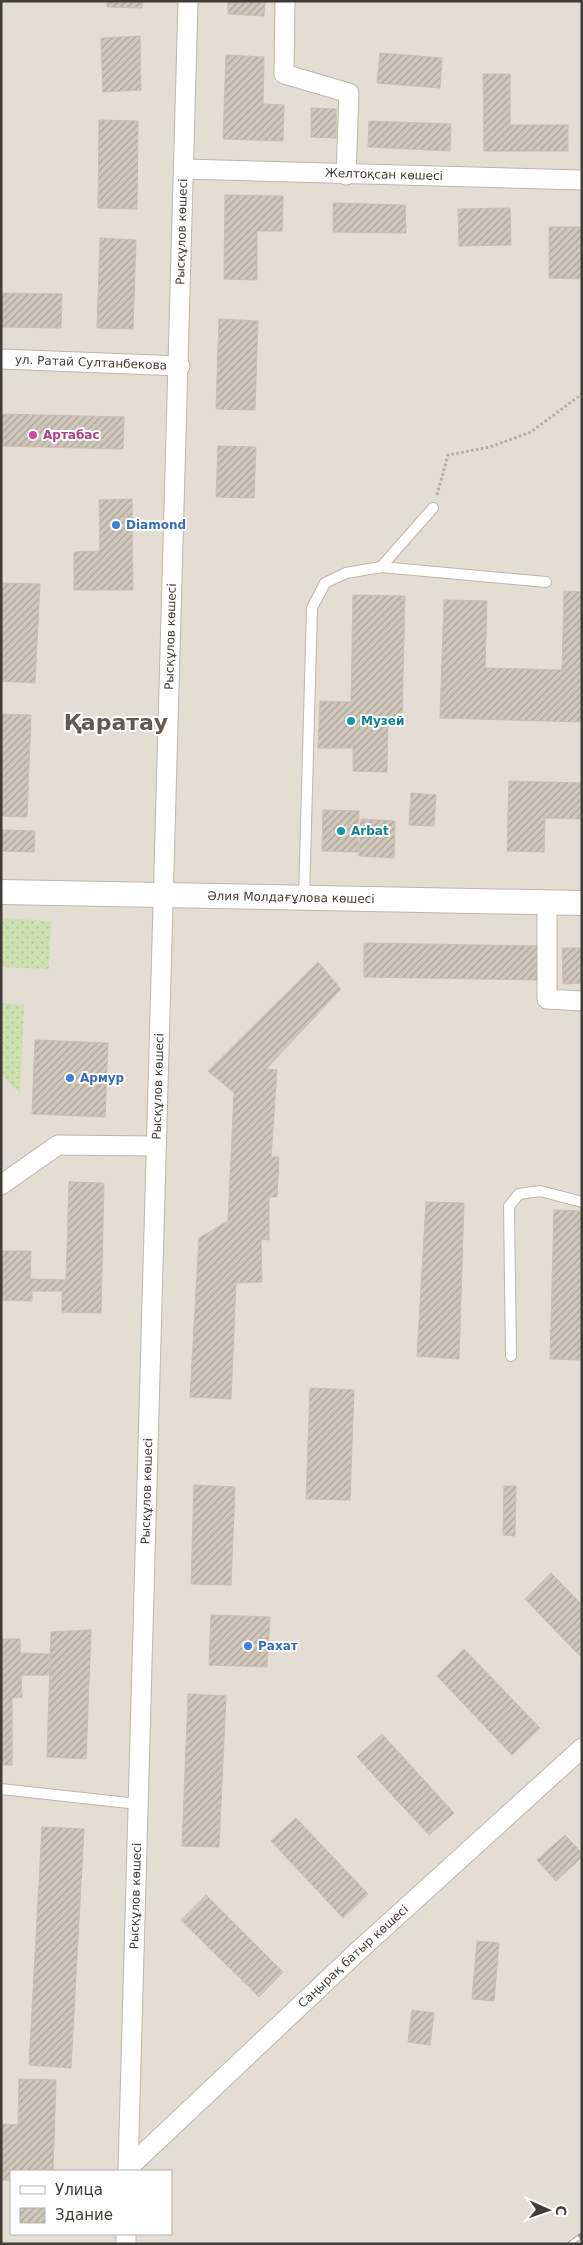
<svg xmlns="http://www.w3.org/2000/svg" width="583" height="2245" font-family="'DejaVu Sans',sans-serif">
<defs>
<pattern id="grass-dots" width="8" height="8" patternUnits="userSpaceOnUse" patternTransform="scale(1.25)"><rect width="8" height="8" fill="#cce0b1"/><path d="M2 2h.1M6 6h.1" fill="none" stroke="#b0c199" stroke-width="1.8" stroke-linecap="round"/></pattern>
<pattern id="building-hatch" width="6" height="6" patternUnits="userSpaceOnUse" patternTransform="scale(1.25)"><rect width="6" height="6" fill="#d0c7bb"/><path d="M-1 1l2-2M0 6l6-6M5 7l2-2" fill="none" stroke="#aaa399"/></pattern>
</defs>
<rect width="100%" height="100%" fill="#f0ece4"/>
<path fill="#e3ddd3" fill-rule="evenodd" d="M1,1H582V2244H1ZM11,2171H171V2234H11Z"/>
<g fill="url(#grass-dots)">
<polygon points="1,918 51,921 49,969 1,967"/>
<polygon points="1,1003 24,1005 20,1094 1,1074"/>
</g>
<g fill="url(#building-hatch)" stroke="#cabeaf">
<polygon points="107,1 142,1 142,8 107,7"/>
<polygon points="228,1 265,1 264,16 228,14"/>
<polygon points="140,36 141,90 103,92 101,38"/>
<polygon points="380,53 442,58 440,88 377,83"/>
<polygon points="226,55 264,57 263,104 284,105 283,141 223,139"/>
<polygon points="483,74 510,74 510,125 568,125 568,151 484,151"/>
<polygon points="311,108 336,109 336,138 311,137"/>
<polygon points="99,120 138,121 137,209 98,208"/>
<polygon points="369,121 451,124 450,151 368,147"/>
<polygon points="225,195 283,196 282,231 257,231 257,280 224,279"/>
<polygon points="333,203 405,205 406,233 333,232"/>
<polygon points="510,208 511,245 459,246 458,209"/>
<polygon points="549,227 582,227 582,279 549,278"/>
<polygon points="100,238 136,240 133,329 97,328"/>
<polygon points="1,293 62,294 61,328 1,327"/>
<polygon points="219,319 258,321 255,410 216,409"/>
<polygon points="1,414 124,417 123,449 1,446"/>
<polygon points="218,446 256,447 254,498 216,497"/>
<polygon points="132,499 133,590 74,590 74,552 100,551 99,500"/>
<polygon points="1,583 40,584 35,683 1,681"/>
<polygon points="564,591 582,592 582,722 440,718 444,600 487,601 485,668 562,670"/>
<polygon points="353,595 405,596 402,719 388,718 387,772 353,771 353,748 318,748 320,701 351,702"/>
<polygon points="1,714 31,715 27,817 1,816"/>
<polygon points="509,781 582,783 582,819 545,818 544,852 507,851"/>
<polygon points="411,793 436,795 434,826 409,825"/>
<polygon points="323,810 359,811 358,852 322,851"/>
<polygon points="361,819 395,821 394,858 359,856"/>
<polygon points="1,830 35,831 34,852 1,851"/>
<polygon points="364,943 539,946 538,980 364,977"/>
<polygon points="562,948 582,948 582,983 563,984"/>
<polygon points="318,962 341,989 266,1069 277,1070 271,1157 279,1157 277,1197 269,1197 269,1240 261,1239 262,1282 236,1283 231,1399 190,1397 199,1238 228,1221 234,1093 208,1071"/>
<polygon points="35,1040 108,1043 105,1117 32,1114"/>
<polygon points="69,1182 104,1183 101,1313 62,1312 62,1291 32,1291 32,1301 1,1300 1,1251 31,1251 30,1279 66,1280"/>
<polygon points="426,1202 464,1203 459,1359 417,1356"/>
<polygon points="554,1210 582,1211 582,1360 550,1359"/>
<polygon points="310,1388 354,1390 350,1500 306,1499"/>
<polygon points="194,1485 235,1487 231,1585 191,1584"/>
<polygon points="504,1486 516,1486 515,1536 503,1535"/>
<polygon points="551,1573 582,1605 582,1658 525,1599"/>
<polygon points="211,1615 270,1617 267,1667 209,1665"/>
<polygon points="91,1630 86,1759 47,1757 51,1632"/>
<polygon points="1,1639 20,1639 20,1653 50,1654 50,1675 21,1675 22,1697 12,1698 12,1765 1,1765"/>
<polygon points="464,1649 540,1728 512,1755 437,1676"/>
<polygon points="188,1694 226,1696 219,1847 182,1846"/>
<polygon points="382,1734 454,1813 429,1835 357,1757"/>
<polygon points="296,1818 368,1894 343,1918 271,1841"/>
<polygon points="42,1827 84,1829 71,2068 29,2065"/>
<polygon points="565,1835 582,1853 582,1857 556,1881 537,1860"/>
<polygon points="206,1895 283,1972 259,1997 181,1920"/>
<polygon points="477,1941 499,1943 494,2001 472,1999"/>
<polygon points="412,2010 434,2013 430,2045 408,2042"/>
<polygon points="19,2079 56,2080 53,2171 11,2171 11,2180 1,2180 1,2124 18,2125"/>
</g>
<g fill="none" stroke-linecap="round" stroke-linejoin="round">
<g stroke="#bdb6ab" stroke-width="12">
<g id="service">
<polyline points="381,567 433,508"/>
<polyline points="304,898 312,608 325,583 346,573 381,567 546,582"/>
<polyline points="511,1356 509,1206 519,1194 540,1191 582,1202"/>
<polyline points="1,1789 138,1804"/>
</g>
</g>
<g stroke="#bdb6ab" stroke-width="21">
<g id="minor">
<polyline points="285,1 284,74 349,93 346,175"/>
<path id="s1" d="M185,169L582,180"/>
<path id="s2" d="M1,359L180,366"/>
<polyline points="547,902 547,999 582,1001"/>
<polyline points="1,1185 58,1145 156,1146"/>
<path id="s3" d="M128,2168L355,1954L582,1748"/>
<path id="s4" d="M128,2171L188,1"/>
<polyline points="126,2244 126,2234"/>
</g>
</g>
<g stroke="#bdb6ab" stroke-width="26">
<g id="tertiary">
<path id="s5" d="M1,892L582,903"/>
</g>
</g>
<polyline stroke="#baae9b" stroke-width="3" stroke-dasharray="2.5 2.5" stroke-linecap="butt" points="437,495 448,455 490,447 531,432 582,394"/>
<use href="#service" stroke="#fff" stroke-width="10"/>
<use href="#minor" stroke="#fff" stroke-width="19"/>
<use href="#tertiary" stroke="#fff" stroke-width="24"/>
<g stroke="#939393" stroke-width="5.5">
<polyline id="rail" points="570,2244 582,2235"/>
</g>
<use href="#rail" stroke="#fff" stroke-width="4" stroke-dasharray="11" stroke-linecap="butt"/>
</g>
<circle fill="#d1479c" stroke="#fff" stroke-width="2" cx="33" cy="435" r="5"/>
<g fill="#3f7fe0" stroke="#fff" stroke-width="2">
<circle cx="116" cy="525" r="5"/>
<circle cx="70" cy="1078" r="5"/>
<circle cx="248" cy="1646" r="5"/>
</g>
<g fill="#0f9aa8" stroke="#fff" stroke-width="2">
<circle cx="351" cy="721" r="5"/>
<circle cx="341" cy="831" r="5"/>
</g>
<g text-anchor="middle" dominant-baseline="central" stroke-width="4" stroke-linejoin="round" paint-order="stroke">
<g font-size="12" fill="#413c35" stroke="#fff">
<text stroke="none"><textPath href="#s1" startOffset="199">Желтоқсан көшесі</textPath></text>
<text stroke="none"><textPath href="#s4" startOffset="1940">Рысқұлов көшесі</textPath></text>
<text stroke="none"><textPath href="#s2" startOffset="90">ул. Ратай Султанбекова</textPath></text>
<text stroke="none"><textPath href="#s4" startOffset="1535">Рысқұлов көшесі</textPath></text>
<text stroke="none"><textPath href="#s5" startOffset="290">Әлия Молдағұлова көшесі</textPath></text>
<text stroke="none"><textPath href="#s4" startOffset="1085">Рысқұлов көшесі</textPath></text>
<text stroke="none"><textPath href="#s4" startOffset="680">Рысқұлов көшесі</textPath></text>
<text stroke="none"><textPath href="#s4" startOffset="275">Рысқұлов көшесі</textPath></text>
<text stroke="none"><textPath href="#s3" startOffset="309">Саңырақ батыр көшесі</textPath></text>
</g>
<g font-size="12" font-weight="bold" fill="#b23c85" stroke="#fff" text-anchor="start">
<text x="43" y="435">Артабас</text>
</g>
<g font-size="12" font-weight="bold" fill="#366cbe" stroke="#fff" text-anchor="start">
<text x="126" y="525">Diamond</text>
<text x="80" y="1078">Армур</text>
<text x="258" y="1646">Рахат</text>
</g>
<g font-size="12" font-weight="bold" fill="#0d838f" stroke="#fff" text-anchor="start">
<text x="361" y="721">Музей</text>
<text x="351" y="831">Arbat</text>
</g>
<g font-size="22" font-weight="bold" fill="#63594d" stroke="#fff">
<text x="116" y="722">Қаратау</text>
</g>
</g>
<rect width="583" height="2245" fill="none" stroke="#413c35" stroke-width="5"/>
<rect x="10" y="2170" width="162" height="65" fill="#ffffff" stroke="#b3b1ae"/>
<rect x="20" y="2186" width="25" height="8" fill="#ffffff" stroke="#b3b1ae"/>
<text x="55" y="2195" font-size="15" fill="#413c35">Улица</text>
<rect x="20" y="2208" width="25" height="15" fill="url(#building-hatch)" stroke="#b3b1ae"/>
<text x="55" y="2220" font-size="15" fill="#413c35">Здание</text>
<g transform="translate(548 2210) rotate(92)" stroke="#ffffff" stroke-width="4" paint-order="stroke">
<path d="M0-4L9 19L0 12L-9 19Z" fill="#413c35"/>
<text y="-8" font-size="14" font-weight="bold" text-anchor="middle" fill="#413c35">С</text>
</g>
</svg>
